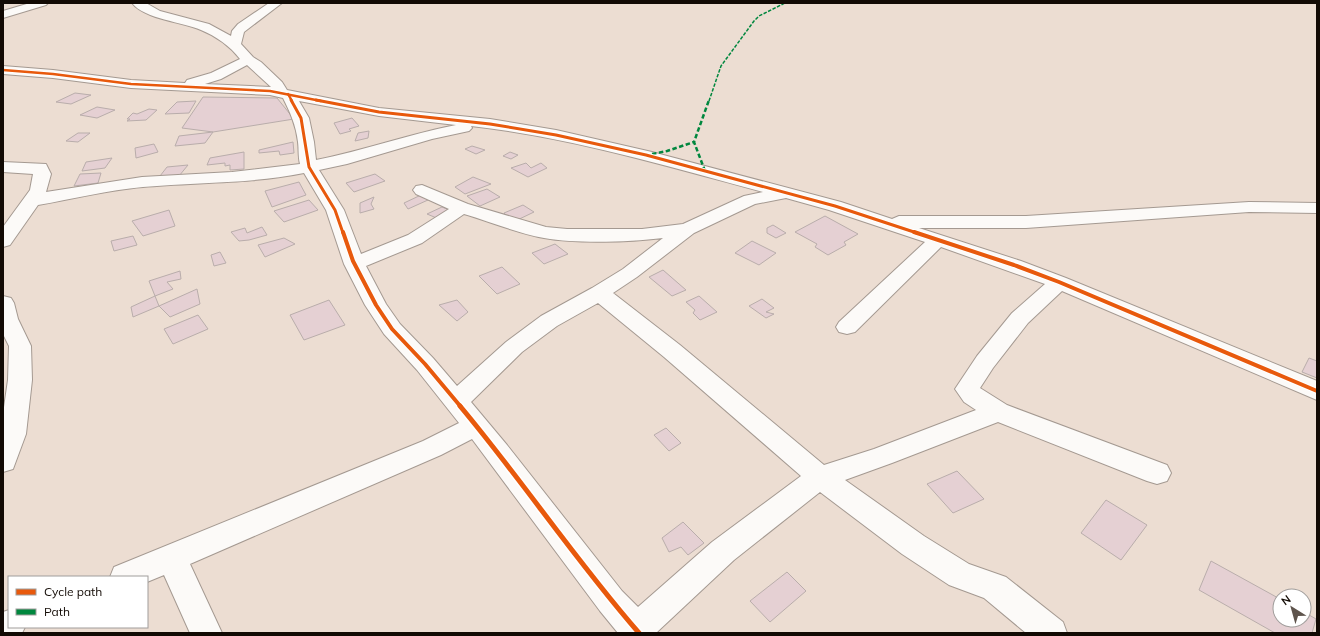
<svg xmlns="http://www.w3.org/2000/svg" width="1320" height="636" font-family="Mulish,sans-serif">
<rect width="100%" height="100%" fill="#ecddd2"/>
<g fill="#e5d0d3" stroke="#b9adab">
<polygon points="75,93 91,95 71,104 56,102"/>
<polygon points="203,97 277,98 294,119 213,132 182,128"/>
<polygon points="196,101 189,113 165,114 177,102"/>
<polygon points="97,107 115,110 97,118 80,115"/>
<polygon points="149,109 157,110 146,120 127,121 130,119 127,119 133,113 137,114"/>
<polygon points="352,118 359,126 349,129 351,131 340,134 334,123"/>
<polygon points="369,131 368,138 355,141 358,133"/>
<polygon points="213,132 205,143 175,146 179,136"/>
<polygon points="78,133 90,133 78,142 66,141"/>
<polygon points="293,142 294,153 280,155 279,151 259,153 259,150"/>
<polygon points="154,144 158,152 136,158 135,148"/>
<polygon points="472,146 485,150 476,154 465,149"/>
<polygon points="244,152 244,169 230,170 230,165 225,166 225,163 207,165 210,158"/>
<polygon points="510,152 518,155 511,159 503,156"/>
<polygon points="112,158 105,168 82,171 86,162"/>
<polygon points="526,163 531,168 541,163 547,168 528,177 511,168"/>
<polygon points="188,165 179,176 160,176 167,167"/>
<polygon points="101,173 98,183 74,186 80,174"/>
<polygon points="375,174 385,181 354,192 346,183"/>
<polygon points="473,177 491,184 465,194 455,187"/>
<polygon points="299,182 306,195 272,207 265,191"/>
<polygon points="487,189 500,197 480,206 467,196"/>
<polygon points="421,195 428,200 408,209 404,203"/>
<polygon points="374,197 371,204 374,209 360,213 360,203"/>
<polygon points="309,200 318,210 284,222 274,211"/>
<polygon points="523,205 534,212 511,223 504,213"/>
<polygon points="442,207 456,213 439,219 427,214"/>
<polygon points="169,210 175,226 143,236 132,221"/>
<polygon points="825,216 858,234 844,242 846,245 828,255 815,247 817,244 795,232"/>
<polygon points="773,225 786,233 776,238 767,233 767,228"/>
<polygon points="262,227 267,235 249,240 239,241 231,232 245,228 247,233"/>
<polygon points="133,236 137,245 114,251 111,241"/>
<polygon points="284,238 295,244 265,257 258,245"/>
<polygon points="752,241 776,253 759,265 735,253"/>
<polygon points="555,244 568,254 544,264 532,253"/>
<polygon points="220,252 226,263 214,266 211,255"/>
<polygon points="502,267 520,284 497,294 479,276"/>
<polygon points="663,270 686,290 672,296 649,277"/>
<polygon points="180,271 181,279 167,282 173,289 155,296 149,281"/>
<polygon points="197,289 200,304 170,317 159,306"/>
<polygon points="155,296 159,306 133,317 131,307"/>
<polygon points="699,296 717,312 700,320 693,313 695,310 686,302"/>
<polygon points="762,299 774,308 766,312 774,314 766,318 749,306"/>
<polygon points="329,300 345,325 304,340 290,315"/>
<polygon points="457,300 468,312 457,321 439,305"/>
<polygon points="198,315 208,329 173,344 164,329"/>
<polygon points="1309,358 1317,361 1317,378 1302,372"/>
<polygon points="666,428 681,443 669,451 654,435"/>
<polygon points="957,471 984,499 953,513 927,484"/>
<polygon points="1106,500 1147,525 1121,560 1081,533"/>
<polygon points="683,522 704,543 688,555 681,547 669,552 662,538"/>
<polygon points="1211,561 1280,599 1280,620 1304,620 1304,612 1316,619 1312,633 1275,633 1199,590"/>
<polygon points="787,572 806,591 770,622 750,601"/>
</g>
<g fill="none" stroke-linecap="round" stroke-linejoin="round">
<g stroke="#a49991" stroke-width="2">
<g id="street">
<polygon points="30,3 48,3 46,5 3,18 3,11"/>
<path d="M132,3H146L160,11L209,24L231,36L232,31L238,24L269,3H282L244,32L241,44L253,57L261,62L282,82L287,90L379,108L490,119L556,130L652,152L841,202L892,219L899,216H1026L1249,202L1317,203V213L1249,212L1026,228H919L1021,261L1066,278L1317,381V400L1062,291L1028,323L993,368L980,388L1007,405L1167,465L1171,473L1167,481L1157,484L1147,481L998,422L892,463L845,480L924,536L969,564L1006,577L1063,622L1067,633H1026L984,598L949,585L902,554L820,492L734,560L656,633H618L600,611L472,439L441,455L190,564L222,633H190L164,575L147,582V577H110L114,567L423,441L459,423L417,370L384,334L365,305L344,264L326,210L304,173C251,184 197,182 143,187C108,190 73,199 38,205L10,245L3,247V227L30,190L33,174L3,172V162L46,164L51,174L46,192L142,177L232,172L300,164C298,156 299,149 298,142C296,125 290,112 283,98L270,95L131,88L53,78L3,74V66L53,70L131,80L185,83L187,80L211,73L240,59C230,46 216,36 201,30C183,22 144,19 132,3ZM247,65L271,87L205,84L221,79ZM299,101L379,116L456,125C409,134 363,151 316,160L314,142L309,118ZM471,126C570,137 667,166 763,192L744,196L683,224L642,229H567L546,227L468,204L422,185L416,186L413,190L416,194L449,209L408,235L361,254L344,210L319,170L347,164L432,139L469,131L472,128ZM786,198L829,210L925,242L839,322L836,327L839,332L847,334L855,332L941,247L1045,284L1012,313L977,356L955,389L964,402L976,410L874,449L824,465L680,345L613,293L637,277L694,233L755,204ZM464,214C491,222 517,233 544,238C578,244 629,242 663,238L623,269L592,288L541,316L506,342L457,386L433,358L400,324L386,304L366,266L422,243ZM598,303L664,357L801,476L712,542L638,607L622,591L507,445L471,402L522,352L557,326Z"/>
<polygon points="3,296 11,298 14,303 18,319 31,346 32,380 26,434 13,469 3,472 3,414 8,380 9,346 3,334"/>
<polygon points="9,610 9,627 25,627 22,633 3,633 3,612"/>
</g>
</g>
<use href="#street" fill="#fcfaf8" fill-rule="evenodd"/>
<polyline stroke="#00873e" stroke-width="1.5" stroke-dasharray="3.5 1.5" stroke-linecap="butt" points="709,101 721,66 754,21 759,16 785,3"/>
<g stroke="#00873e" stroke-width="2.5" stroke-dasharray="4.5 2.5" stroke-linecap="butt">
<polyline points="652,154 667,151 694,142"/>
<polyline points="705,171 694,142 709,100"/>
</g>
<g stroke="#fff" stroke-width="4">
<g id="cycleway-far3">
<polyline points="3,70 53,74 131,84 270,91 321,101"/>
<polyline points="288,94 292,101"/>
</g>
</g>
<g stroke="#fff" stroke-width="5">
<g id="cycleway-far2">
<polyline points="291,100 301,118 309,167 335,210 343,233"/>
<polyline points="316,100 379,112 490,124 556,135 646,155 835,206 917,233"/>
</g>
</g>
<g stroke="#fff" stroke-width="6">
<g id="cycleway-far1">
<polyline points="343,232 353,261 376,305 392,329 425,364 461,407"/>
<polyline points="914,232 1014,265 1059,282 1317,391"/>
</g>
</g>
<g stroke="#fff" stroke-width="8">
<path id="cycleway" d="M460,406C522,480 576,561 639,633"/>
</g>
<use href="#cycleway-far3" stroke="#e8590c" stroke-width="2.5"/>
<use href="#cycleway-far2" stroke="#e8590c" stroke-width="3"/>
<use href="#cycleway-far1" stroke="#e8590c" stroke-width="4"/>
<use href="#cycleway" stroke="#e8590c" stroke-width="5"/>
</g>
<rect width="1320" height="636" fill="none" stroke="#120a04" stroke-width="8"/>
<rect x="8" y="576" width="140" height="52" fill="#ffffff" stroke="#a09d9b"/>
<rect x="16" y="589" width="20" height="6" fill="#e8590c" stroke="#a09d9b"/>
<text x="44" y="596" font-size="12" fill="#120a04">Cycle path</text>
<rect x="16" y="609" width="20" height="6" fill="#00873e" stroke="#a09d9b"/>
<text x="44" y="616" font-size="12" fill="#120a04">Path</text>
<g transform="translate(1292 608) rotate(323)"><circle r="19" fill="#ffffff" stroke="#a09d9b"/>
<path d="M0-3L7 15L0 10L-7 15Z" fill="#5e544c"/>
<text y="-6" font-size="11" font-weight="bold" text-anchor="middle" fill="#120a04">N</text>
</g>
</svg>
